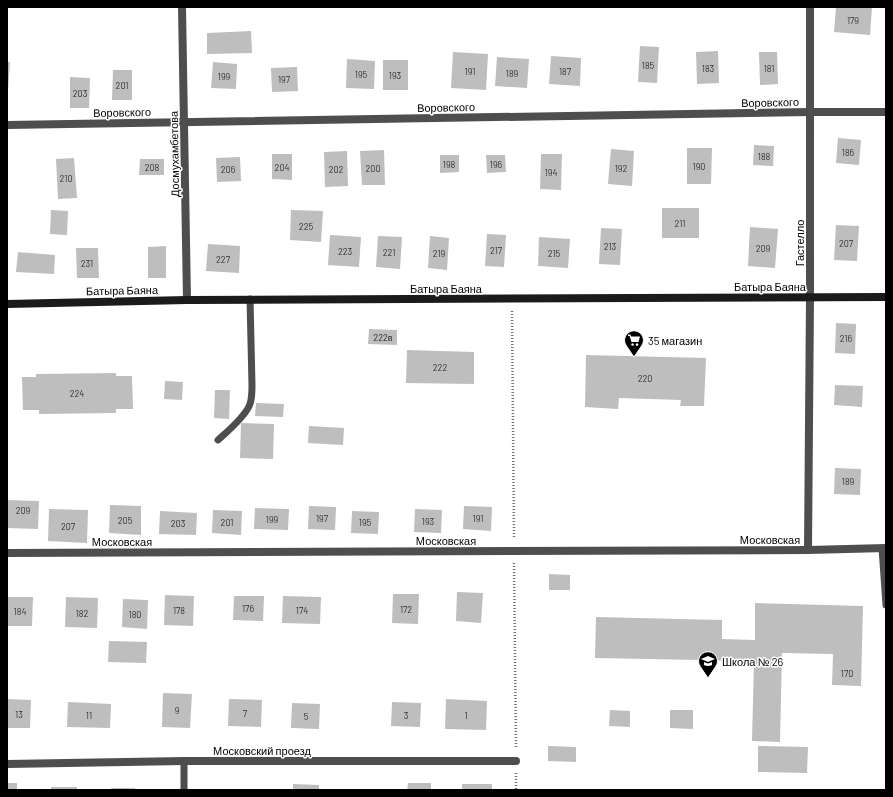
<svg xmlns="http://www.w3.org/2000/svg" width="893" height="797" font-family="Barlow,sans-serif">
<rect width="100%" height="100%" fill="#fff"/>
<g fill="#bebebe">
<polygon points="836,7 872,7 870,35 834,32"/>
<polygon points="251,31 252,53 207,54 207,33"/>
<polygon points="640,46 659,47 657,83 638,82"/>
<polygon points="718,51 719,83 697,84 696,52"/>
<polygon points="453,52 488,54 486,90 451,88"/>
<polygon points="759,52 777,52 778,84 760,85"/>
<polygon points="551,56 581,58 580,86 549,84"/>
<polygon points="497,57 529,59 527,88 495,86"/>
<polygon points="347,59 375,61 374,89 346,88"/>
<rect x="383" y="60" width="25" height="30"/>
<polygon points="7,62 10,62 8,91 7,91"/>
<polygon points="213,62 237,64 236,89 211,88"/>
<polygon points="297,67 298,91 272,92 271,68"/>
<polygon points="113,70 132,70 132,100 112,100"/>
<polygon points="70,77 90,78 89,108 70,108"/>
<polygon points="838,138 861,140 859,165 836,163"/>
<polygon points="754,145 774,146 773,166 753,165"/>
<polygon points="687,148 712,148 711,184 687,184"/>
<polygon points="611,149 634,151 632,186 608,184"/>
<polygon points="384,150 385,185 362,185 360,151"/>
<polygon points="347,151 348,186 325,187 324,152"/>
<polygon points="272,154 292,154 292,180 272,179"/>
<polygon points="541,154 562,154 561,190 540,189"/>
<polygon points="440,155 459,155 459,172 440,173"/>
<polygon points="486,155 505,155 506,172 487,173"/>
<polygon points="240,157 241,181 217,182 216,158"/>
<polygon points="74,158 77,198 58,199 56,159"/>
<polygon points="140,159 164,159 164,175 139,175"/>
<rect x="662" y="208" width="37" height="30"/>
<polygon points="51,210 68,211 67,235 50,234"/>
<polygon points="291,210 323,211 321,242 290,240"/>
<polygon points="836,225 859,226 857,261 834,260"/>
<polygon points="750,227 778,229 775,268 748,266"/>
<polygon points="601,228 622,229 620,265 599,264"/>
<polygon points="487,234 506,235 504,267 485,266"/>
<polygon points="330,235 361,237 359,267 328,265"/>
<polygon points="378,236 402,237 400,269 376,267"/>
<polygon points="430,236 449,238 447,270 428,268"/>
<polygon points="539,237 570,239 568,268 538,266"/>
<polygon points="208,244 240,246 239,273 206,271"/>
<polygon points="166,246 166,278 148,278 148,247"/>
<polygon points="76,248 98,248 99,278 77,278"/>
<polygon points="18,252 55,255 54,274 16,272"/>
<polygon points="836,323 856,324 855,354 835,353"/>
<polygon points="369,329 397,330 397,345 368,344"/>
<polygon points="407,350 474,352 474,384 406,383"/>
<polygon points="586,355 706,358 704,406 680,406 681,400 619,398 618,409 585,407"/>
<polygon points="116,373 116,376 132,376 133,409 116,409 116,413 39,414 39,410 23,410 22,377 36,377 36,374"/>
<polygon points="165,381 183,382 182,400 164,399"/>
<polygon points="835,385 863,386 862,407 834,405"/>
<polygon points="215,390 230,390 229,419 214,418"/>
<polygon points="256,403 284,404 283,417 255,416"/>
<polygon points="241,423 274,424 273,459 240,458"/>
<polygon points="309,426 344,428 343,445 308,443"/>
<polygon points="835,468 861,469 860,495 834,494"/>
<polygon points="8,500 39,501 38,529 7,528"/>
<polygon points="110,505 141,506 141,535 109,533"/>
<polygon points="309,506 336,507 335,530 308,529"/>
<polygon points="464,506 492,507 491,531 463,529"/>
<polygon points="255,508 289,509 288,530 254,529"/>
<polygon points="49,509 88,510 87,543 48,541"/>
<polygon points="415,509 442,510 441,533 414,532"/>
<polygon points="213,510 242,511 241,535 212,533"/>
<polygon points="160,511 197,513 196,535 159,534"/>
<polygon points="352,511 379,512 378,534 351,533"/>
<polygon points="549,574 570,575 570,590 549,590"/>
<polygon points="457,592 483,593 481,623 456,621"/>
<polygon points="393,594 419,594 418,624 392,623"/>
<polygon points="165,595 194,596 193,626 164,625"/>
<polygon points="234,596 264,596 263,621 233,620"/>
<polygon points="283,596 321,597 320,624 282,623"/>
<polygon points="7,597 33,597 32,626 7,626"/>
<polygon points="66,597 98,598 97,628 65,627"/>
<polygon points="123,599 148,600 147,629 122,627"/>
<polygon points="755,603 863,606 861,686 832,685 833,654 782,653 780,742 752,741 754,661 595,658 596,617 722,620 722,639 755,640"/>
<polygon points="109,641 147,642 146,663 108,662"/>
<polygon points="163,693 192,694 190,728 162,727"/>
<polygon points="7,699 31,700 30,728 7,728"/>
<polygon points="229,699 262,700 261,727 228,726"/>
<polygon points="446,699 487,701 486,730 445,729"/>
<polygon points="68,702 111,704 110,728 67,727"/>
<polygon points="392,702 421,703 420,727 391,726"/>
<polygon points="292,703 320,704 319,729 291,728"/>
<polygon points="610,710 630,711 630,727 609,726"/>
<polygon points="670,710 693,710 693,729 670,728"/>
<polygon points="548,746 576,747 576,762 548,761"/>
<polygon points="758,746 808,747 807,773 758,772"/>
<rect x="7" y="783" width="10" height="7"/>
<polygon points="408,783 431,783 431,790 407,790"/>
<polygon points="293,784 319,785 319,790 293,790"/>
<rect x="462" y="784" width="30" height="6"/>
<rect x="51" y="787" width="26" height="3"/>
<rect x="111" y="788" width="24" height="2"/>
</g>
<g fill="none" stroke-linecap="round" stroke-linejoin="round">
<g stroke="#707070" stroke-width="2.5" stroke-dasharray="1 2" stroke-linecap="butt">
<polyline points="512,311 514,538"/>
<polyline points="514,563 516,748"/>
<polyline points="516,773 516,790"/>
</g>
<g stroke="#4e4e4e" stroke-width="7">
<path d="M218,440C227,432 246,416 250,404C252,398 252,392 252,385L250,299"/>
<polyline points="882,548 886,605"/>
<polyline points="184,790 184,761"/>
</g>
<g stroke="#4e4e4e" stroke-width="8">
<polyline points="182,7 187,300"/>
<polyline points="7,125 810,112 886,112"/>
<polyline points="808,550 810,297 810,7"/>
<polyline points="7,553 808,550 886,548"/>
<polyline points="7,764 184,761 516,761"/>
</g>
<polyline stroke="#1b1b1b" stroke-width="8" points="7,304 187,300 886,297"/>
</g>
<defs>
<g id="supermarket-pin" transform="scale(1)"><path d="M0 17L-7.5 6A9.5 9.5 0 1 1 7.5 6Z" fill="#000" stroke="#fff"/><path d="M-6-5.5h2.5l.6 2H6L4.5 2H-2.5L-4.4-4H-6ZM-1.5 3.2a1.3 1.3 0 1 0 .1 0ZM3 3.2a1.3 1.3 0 1 0 .1 0Z" fill="#fff"/></g>
<g id="school-pin" transform="scale(1)"><path d="M0 17L-7.5 6A9.5 9.5 0 1 1 7.5 6Z" fill="#000" stroke="#fff"/><path d="M0-5L7-2L0 1L-7-2ZM-4 1L0 2.5L4 1V4Q0 6-4 4Z" fill="#fff"/></g>
</defs>
<g fill-rule="evenodd">
<use href="#supermarket-pin" x="634" y="340"/>
<use href="#school-pin" x="708" y="661"/>
</g>
<g text-anchor="middle" dominant-baseline="central" stroke-width="3" stroke-linejoin="round" paint-order="stroke">
<g font-size="9" fill="#303030">
<text x="853" y="20">179</text>
<text x="648" y="65">185</text>
<text x="708" y="68">183</text>
<text x="769" y="68">181</text>
<text x="470" y="71">191</text>
<text x="565" y="71">187</text>
<text x="512" y="73">189</text>
<text x="361" y="74">195</text>
<text x="395" y="75">193</text>
<text x="224" y="76">199</text>
<text x="284" y="79">197</text>
<text x="122" y="85">201</text>
<text x="80" y="93">203</text>
<text x="848" y="152">186</text>
<text x="764" y="156">188</text>
<text x="449" y="164">198</text>
<text x="496" y="164">196</text>
<text x="699" y="166">190</text>
<text x="152" y="167">208</text>
<text x="282" y="167">204</text>
<text x="373" y="168">200</text>
<text x="621" y="168">192</text>
<text x="228" y="169">206</text>
<text x="336" y="169">202</text>
<text x="551" y="172">194</text>
<text x="66" y="178">210</text>
<text x="680" y="223">211</text>
<text x="306" y="226">225</text>
<text x="846" y="243">207</text>
<text x="610" y="246">213</text>
<text x="763" y="248">209</text>
<text x="496" y="250">217</text>
<text x="345" y="251">223</text>
<text x="389" y="252">221</text>
<text x="439" y="253">219</text>
<text x="554" y="253">215</text>
<text x="223" y="259">227</text>
<text x="87" y="263">231</text>
<text x="383" y="337">222в</text>
<text x="846" y="338">216</text>
<text x="440" y="367">222</text>
<text x="645" y="378">220</text>
<text x="77" y="393">224</text>
<text x="848" y="481">189</text>
<text x="23" y="510">209</text>
<text x="322" y="518">197</text>
<text x="478" y="518">191</text>
<text x="272" y="519">199</text>
<text x="125" y="520">205</text>
<text x="428" y="521">193</text>
<text x="227" y="522">201</text>
<text x="365" y="522">195</text>
<text x="178" y="523">203</text>
<text x="68" y="526">207</text>
<text x="248" y="608">176</text>
<text x="406" y="609">172</text>
<text x="179" y="610">178</text>
<text x="302" y="610">174</text>
<text x="20" y="611">184</text>
<text x="82" y="613">182</text>
<text x="135" y="614">180</text>
<text x="847" y="673">170</text>
<text x="177" y="710">9</text>
<text x="245" y="713">7</text>
<text x="19" y="714">13</text>
<text x="89" y="715">11</text>
<text x="406" y="715">3</text>
<text x="466" y="715">1</text>
<text x="306" y="716">5</text>
</g>
<g font-size="11" fill="#000" stroke="#fff">
<text transform="translate(770 102) rotate(-1)">Воровского</text>
<text transform="translate(446 107) rotate(-1)">Воровского</text>
<text transform="translate(122 112) rotate(-1)">Воровского</text>
<text transform="translate(174 154) rotate(-91)">Досмухамбетова</text>
<text transform="translate(799 243) rotate(-90)">Гастелло</text>
<text x="770" y="286">Батыра Баяна</text>
<text x="446" y="288">Батыра Баяна</text>
<text transform="translate(122 290) rotate(-1)">Батыра Баяна</text>
<text x="770" y="539">Московская</text>
<text x="446" y="540">Московская</text>
<text x="122" y="541">Московская</text>
<text x="262" y="750">Московский проезд</text>
</g>
<g font-size="11" fill="#000" stroke="#fff" text-anchor="start">
<text x="648" y="340">35 магазин</text>
<text x="722" y="661">Школа № 26</text>
</g>
</g>
<rect width="893" height="797" fill="none" stroke="#000000" stroke-width="16"/>
</svg>
